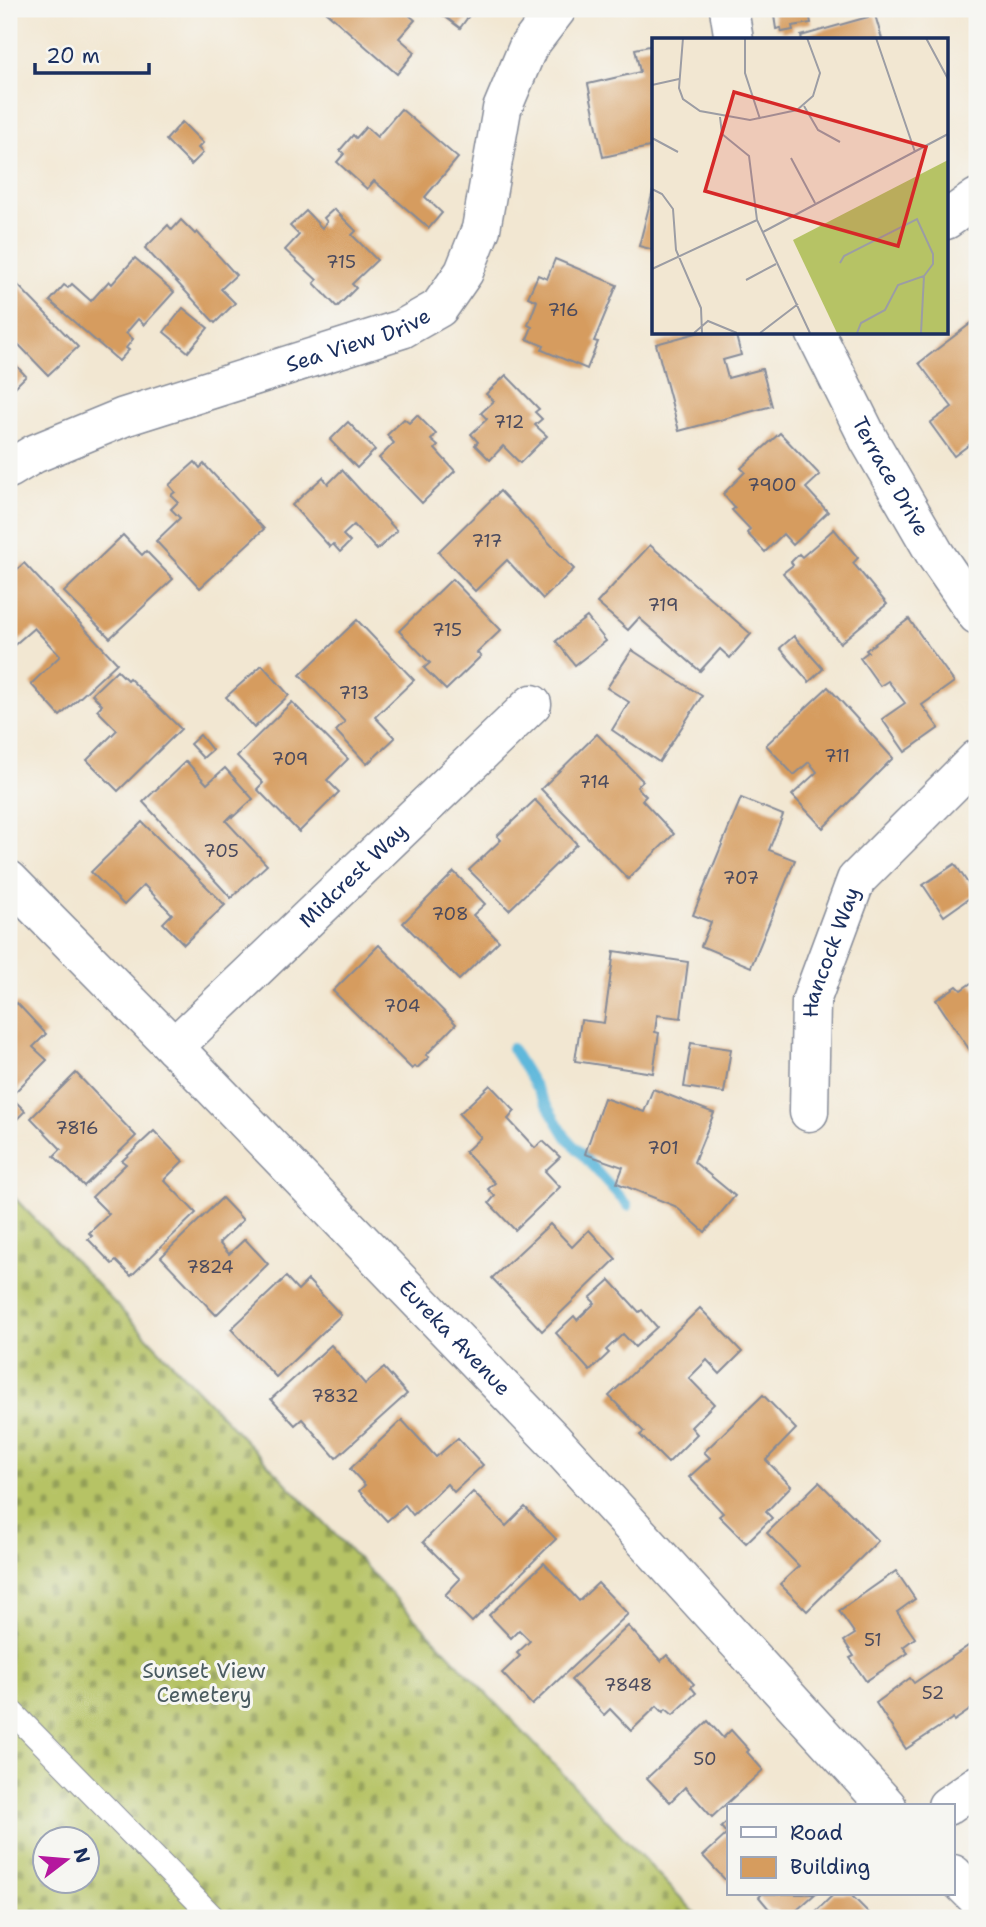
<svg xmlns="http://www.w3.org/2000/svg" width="986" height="1927" font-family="'Shantell Sans',sans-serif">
<defs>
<pattern id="cemetery-stones" width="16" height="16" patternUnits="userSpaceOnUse" patternTransform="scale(1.75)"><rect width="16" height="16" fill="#b6c365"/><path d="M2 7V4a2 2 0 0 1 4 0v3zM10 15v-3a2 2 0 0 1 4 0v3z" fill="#939f56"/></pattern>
</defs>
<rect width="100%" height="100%" fill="#f6f6f2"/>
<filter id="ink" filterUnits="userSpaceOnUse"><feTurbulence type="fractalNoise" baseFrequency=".0143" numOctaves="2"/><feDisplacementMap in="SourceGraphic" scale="14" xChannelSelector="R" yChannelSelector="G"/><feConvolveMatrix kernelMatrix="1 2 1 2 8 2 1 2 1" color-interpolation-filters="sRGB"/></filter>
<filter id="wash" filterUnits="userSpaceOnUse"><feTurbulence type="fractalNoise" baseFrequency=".00686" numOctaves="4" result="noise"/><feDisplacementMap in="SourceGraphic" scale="28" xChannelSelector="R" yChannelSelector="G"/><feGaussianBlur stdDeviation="1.57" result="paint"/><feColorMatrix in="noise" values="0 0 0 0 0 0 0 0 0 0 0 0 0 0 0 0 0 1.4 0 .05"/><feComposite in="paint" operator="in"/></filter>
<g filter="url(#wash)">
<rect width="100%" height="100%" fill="#f2e7d2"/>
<path fill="url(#cemetery-stones)" stroke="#687962" stroke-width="2" fill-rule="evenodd" d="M9,1192L700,1918H9ZM46,1840H88V1882H46Z"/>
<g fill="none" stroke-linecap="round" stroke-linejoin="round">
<polyline stroke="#5eb8db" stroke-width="10" points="512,1048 566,1137 628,1206"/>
</g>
<g id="blocks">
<g fill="#d69c5e">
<polygon points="327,9 402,9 415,20 399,38 415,52 397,74 325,11"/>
<polygon points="435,9 478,9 473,15 471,13 460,28"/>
<polygon points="773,9 808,9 811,23 792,26 793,30 782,32 781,28 776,29"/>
<polygon points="875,15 882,39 802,40 801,36"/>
<polygon points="654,45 654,146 603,157 588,84 640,72 635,49"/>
<polygon points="401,109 458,158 425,197 442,213 429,228 374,181 367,189 337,162 344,154 340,150 353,135 356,138 366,127 377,137"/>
<polygon points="182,122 203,143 198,148 203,153 191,165 166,140"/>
<polygon points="653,191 654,191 654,250 639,246"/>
<polygon points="334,209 356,231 352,235 377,260 352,284 356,288 337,307 314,283 317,280 285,250 299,235 290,226 306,211 322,228 327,222 324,218"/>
<polygon points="181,220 195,234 197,232 236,275 221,289 235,303 215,323 145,248 168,225 172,230"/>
<polygon points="135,258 174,292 144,325 138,319 126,333 133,339 126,348 129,350 119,361 50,301 64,285 68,288 72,284 91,301 109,281 112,284"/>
<polygon points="555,259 617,285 594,341 598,342 587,369 542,350 544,346 527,339 532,327 528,325 537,301 528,297 538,275 547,279"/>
<polygon points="9,276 78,347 48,375 19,345 9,355"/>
<polygon points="183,308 208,328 188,352 164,332"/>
<polygon points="974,321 977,326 977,439 954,456 930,423 952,407 919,363"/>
<polygon points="700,332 735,332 741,355 723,360 728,378 762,369 772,406 679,431 656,344"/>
<polygon points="9,358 26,376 9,393"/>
<polygon points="506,375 539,409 535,412 542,419 535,425 547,436 520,463 503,446 490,460 475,445 478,442 471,434 487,419 481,413 494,401 486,394"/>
<polygon points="417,415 436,434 431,440 438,446 435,449 455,471 422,503 379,458 394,443 387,435 404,419 409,423"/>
<polygon points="348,422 375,450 357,468 330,440"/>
<polygon points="780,433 820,475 806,488 828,512 793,545 783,534 765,552 747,533 750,529 732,510 735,508 723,494 745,472 741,468"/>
<polygon points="195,462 200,468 204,464 264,529 200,588 156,541 180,518 171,509 178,502 171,495 175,492 169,485"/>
<polygon points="342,470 397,531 377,550 354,525 343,535 350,542 340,552 333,544 330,547 292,505 323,477 328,484"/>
<polygon points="500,491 574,569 543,599 507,560 475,591 438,552"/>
<polygon points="834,529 858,558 853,563 887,604 840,643 783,573 793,565 791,562 799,554 802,557"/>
<polygon points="123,535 142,555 146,551 173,579 110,638 64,592"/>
<polygon points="650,545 751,634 730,658 720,649 700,671 639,618 628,630 597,603"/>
<polygon points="24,563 117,663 60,716 31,684 60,656 34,628 12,647 9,646 9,577"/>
<polygon points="452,579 501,630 477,653 481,656 446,690 424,668 430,663 399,631"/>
<polygon points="587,617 606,641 575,665 556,641"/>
<polygon points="909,619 954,682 922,705 939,728 905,752 882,719 905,703 888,681 880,686 860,658 868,652 866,650"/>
<polygon points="357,620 414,680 375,717 395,738 367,764 336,731 345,722 300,675"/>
<polygon points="794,636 823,669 809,682 780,648"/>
<polygon points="632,650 702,696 659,762 612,730 629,702 607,688"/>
<polygon points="262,665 289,695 254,728 226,697"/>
<polygon points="117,670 127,680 129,678 181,729 118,791 87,760 117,730 97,710 102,705 92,694"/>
<polygon points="828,687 893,758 823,828 792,795 817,772 809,762 794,775 766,745"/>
<polygon points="292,702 348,759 327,780 339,792 299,832 257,789 263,783 237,756"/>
<polygon points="597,734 643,781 637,787 646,796 642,800 674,834 628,879 541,789"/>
<polygon points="200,735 212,750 203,758 190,744"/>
<polygon points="186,761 207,784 225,768 253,799 233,817 232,815 226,821 267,865 231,898 143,802"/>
<polygon points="741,798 783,815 769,850 795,860 751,967 701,946 711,922 693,915"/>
<polygon points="535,800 577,844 509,910 469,870 501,840 497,836"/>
<polygon points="142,822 225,905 184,944 163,923 172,914 144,885 124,905 91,872"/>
<polygon points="955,864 975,894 944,916 923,885"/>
<polygon points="454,872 485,904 473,915 499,941 459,980 403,923"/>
<polygon points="379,945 456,1024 426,1055 429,1057 417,1068 415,1066 412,1069 333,991"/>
<polygon points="614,951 688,962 681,1018 657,1015 655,1032 659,1033 653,1073 575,1061 581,1020 604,1023"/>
<polygon points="971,983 975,988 977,987 977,1061 936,1000 957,986 961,990"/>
<polygon points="17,1003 46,1034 33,1047 47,1060 9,1098 9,1011"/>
<polygon points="691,1043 731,1049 724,1093 684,1087"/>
<polygon points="76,1073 136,1136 84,1186 54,1156 61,1149 31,1118"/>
<polygon points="490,1085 515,1111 508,1119 535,1148 543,1141 560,1157 545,1171 560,1187 515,1230 489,1203 495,1196 488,1189 495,1183 465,1152 481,1137 459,1114"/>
<polygon points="653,1089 714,1113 694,1162 735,1196 705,1232 675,1206 617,1183 623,1167 585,1154 604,1098 644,1112"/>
<polygon points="13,1099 25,1111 9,1127 9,1103"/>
<polygon points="154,1131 183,1161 164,1180 196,1213 131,1276 116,1261 112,1264 88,1239 92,1236 89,1233 109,1214 92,1197 126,1164 122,1161"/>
<polygon points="222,1198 243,1220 219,1243 229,1254 245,1239 268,1264 216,1315 161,1257"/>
<polygon points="550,1224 572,1247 589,1230 616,1259 542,1331 492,1278"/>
<polygon points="286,1277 298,1290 308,1280 341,1315 276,1377 231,1329"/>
<polygon points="610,1280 639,1312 642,1310 657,1327 635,1347 623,1334 606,1350 609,1353 590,1371 556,1333 574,1316 577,1320 595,1303 590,1298"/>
<polygon points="700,1308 742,1352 720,1374 707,1360 689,1378 714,1404 691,1427 697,1434 668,1463 640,1435 644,1432 609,1396"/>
<polygon points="331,1345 365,1384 384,1368 407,1394 336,1458 302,1419 295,1425 271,1399"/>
<polygon points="763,1395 796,1429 766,1460 791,1486 766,1512 772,1518 746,1543 719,1516 723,1513 689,1477 710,1458 704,1452"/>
<polygon points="402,1420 436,1457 458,1438 483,1465 454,1492 447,1484 413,1515 405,1505 387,1521 359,1491 365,1485 350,1469"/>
<polygon points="819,1482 878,1541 807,1611 780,1584 799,1566 767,1533"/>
<polygon points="473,1492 506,1526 525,1507 556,1539 472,1622 445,1595 460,1579 423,1542"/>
<polygon points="544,1563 579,1601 598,1583 628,1614 532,1705 502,1673 520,1656 517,1653 530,1641 519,1630 511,1638 489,1615"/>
<polygon points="896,1571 915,1599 897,1612 915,1638 903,1647 908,1653 866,1681 850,1658 854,1656 844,1641 855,1634 839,1611"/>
<polygon points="628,1626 661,1661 667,1655 694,1684 691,1687 696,1693 673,1715 666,1709 663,1712 657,1706 631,1731 610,1709 604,1715 571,1680"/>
<polygon points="977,1640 977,1705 954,1721 953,1718 906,1749 876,1703 910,1678 914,1683"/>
<polygon points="708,1721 723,1738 731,1730 749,1750 747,1752 763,1770 712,1817 685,1787 670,1802 647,1778"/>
<polygon points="729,1820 729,1884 703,1856 727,1834 721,1827"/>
<polygon points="762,1894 815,1894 788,1918 785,1918 777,1910 769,1909 759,1897"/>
<polygon points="834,1894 850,1894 874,1918 809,1918"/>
</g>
</g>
</g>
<g filter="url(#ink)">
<use href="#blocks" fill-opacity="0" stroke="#868b98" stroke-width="2"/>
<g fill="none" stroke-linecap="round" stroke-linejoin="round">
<g stroke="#868b98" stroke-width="25">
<polyline id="service" points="9,1709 214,1918"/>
</g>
<g stroke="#868b98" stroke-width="41">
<g id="minor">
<polyline points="729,9 734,40"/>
<polyline points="946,220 977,198"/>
<path id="s1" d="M815,332L869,440L935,554L977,615"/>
<path id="s2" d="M9,469L34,454L124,417L402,329L439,308L464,272L481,229L502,109L528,47L557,9"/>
<path id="s3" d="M9,880L174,1047L554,1441L887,1806"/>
<path id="s4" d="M174,1047L532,704"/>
<path id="s5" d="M809,1112L811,1001L856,880L977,759"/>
<polyline points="947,1806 977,1785"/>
<polyline points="953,1874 977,1898"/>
</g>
</g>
<use href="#service" stroke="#fff" stroke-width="23"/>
<use href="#minor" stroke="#fff" stroke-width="38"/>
</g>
</g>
<g text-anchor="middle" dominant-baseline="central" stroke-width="6" stroke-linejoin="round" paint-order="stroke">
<g font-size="18" fill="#4a4a5e">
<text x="341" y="262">715</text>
<text x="563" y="310">716</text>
<text x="509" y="422">712</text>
<text x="772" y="485">7900</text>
<text x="487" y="541">717</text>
<text x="663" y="605">719</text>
<text x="447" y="630">715</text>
<text x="354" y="693">713</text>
<text x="837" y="756">711</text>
<text x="290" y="759">709</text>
<text x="594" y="782">714</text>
<text x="221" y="851">705</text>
<text x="741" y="878">707</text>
<text x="450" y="914">708</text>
<text x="402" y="1006">704</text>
<text x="77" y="1128">7816</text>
<text x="663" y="1148">701</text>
<text x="210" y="1267">7824</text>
<text x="335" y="1396">7832</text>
<text x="873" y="1640">51</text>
<text x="628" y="1685">7848</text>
<text x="933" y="1693">52</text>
<text x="705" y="1759">50</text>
</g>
<g font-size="21" fill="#1b2f5e" stroke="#f6f6f2">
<text stroke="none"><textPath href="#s2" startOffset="373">Sea View Drive</textPath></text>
<text stroke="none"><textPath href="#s1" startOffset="163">Terrace Drive</textPath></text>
<text stroke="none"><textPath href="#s4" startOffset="248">Midcrest Way</textPath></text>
<text stroke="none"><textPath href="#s5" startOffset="163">Hancock Way</textPath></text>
<text stroke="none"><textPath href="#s3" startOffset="639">Eureka Avenue</textPath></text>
</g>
<g font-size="21" fill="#4a5b60" stroke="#f6f6f2">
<text x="204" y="1671">Sunset View<tspan x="204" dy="24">Cemetery</tspan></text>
</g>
</g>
<g transform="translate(652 38)">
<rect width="296" height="296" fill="#f2e7d2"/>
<path d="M296,122V295H185L141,202Z" fill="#b6c365"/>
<path fill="none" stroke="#9c9da4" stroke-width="2" d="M31,0L27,50L31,61L48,73L98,82L145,72L161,58L168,35L155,0M224,0L263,114M274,0L296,41M93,1V35L108,81M0,47L27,41M152,68L166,92L188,104M68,79L70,96L97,118L105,182L158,295M0,100L26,114M139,120L163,165M0,151L10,156L21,171L24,212L49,270L50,295M111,194L296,96M188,225L192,218L265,181L281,216V226L272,238L246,247L233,272L209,285L205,295M0,231L105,182M94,242L124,226M42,295L56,283L85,295M108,295L146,266M269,295L272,238"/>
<path fill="#d62828" fill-opacity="0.15" stroke="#d62828" stroke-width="3.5" d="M82,54L274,109L246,208L53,153Z"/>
<rect width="296" height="296" fill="none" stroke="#1b2f5e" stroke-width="3.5"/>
</g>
<rect width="986" height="1927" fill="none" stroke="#f6f6f2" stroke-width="35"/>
<rect x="727" y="1804" width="228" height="91" fill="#f6f6f2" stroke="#9ea6b7" stroke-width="2"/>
<rect x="741" y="1827" width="35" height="10" fill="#ffffff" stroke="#9ea6b7" stroke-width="2"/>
<text x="790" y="1840" font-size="21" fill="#1b2f5e">Road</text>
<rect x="741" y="1857" width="35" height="21" fill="#d69c5e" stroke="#9ea6b7" stroke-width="2"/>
<text x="790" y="1874" font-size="21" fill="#1b2f5e">Building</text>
<g transform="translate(66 1860) rotate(74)"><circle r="33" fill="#f6f6f2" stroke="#9ea6b7" stroke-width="2"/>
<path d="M0-5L12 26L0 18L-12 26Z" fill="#b5179e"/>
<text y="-10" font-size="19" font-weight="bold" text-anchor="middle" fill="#1b2f5e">N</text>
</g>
<path d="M35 63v10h114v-10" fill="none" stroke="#1b2f5e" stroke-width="3.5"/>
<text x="46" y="63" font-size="21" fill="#1b2f5e" stroke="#f6f6f2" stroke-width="5" paint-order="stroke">20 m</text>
</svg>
